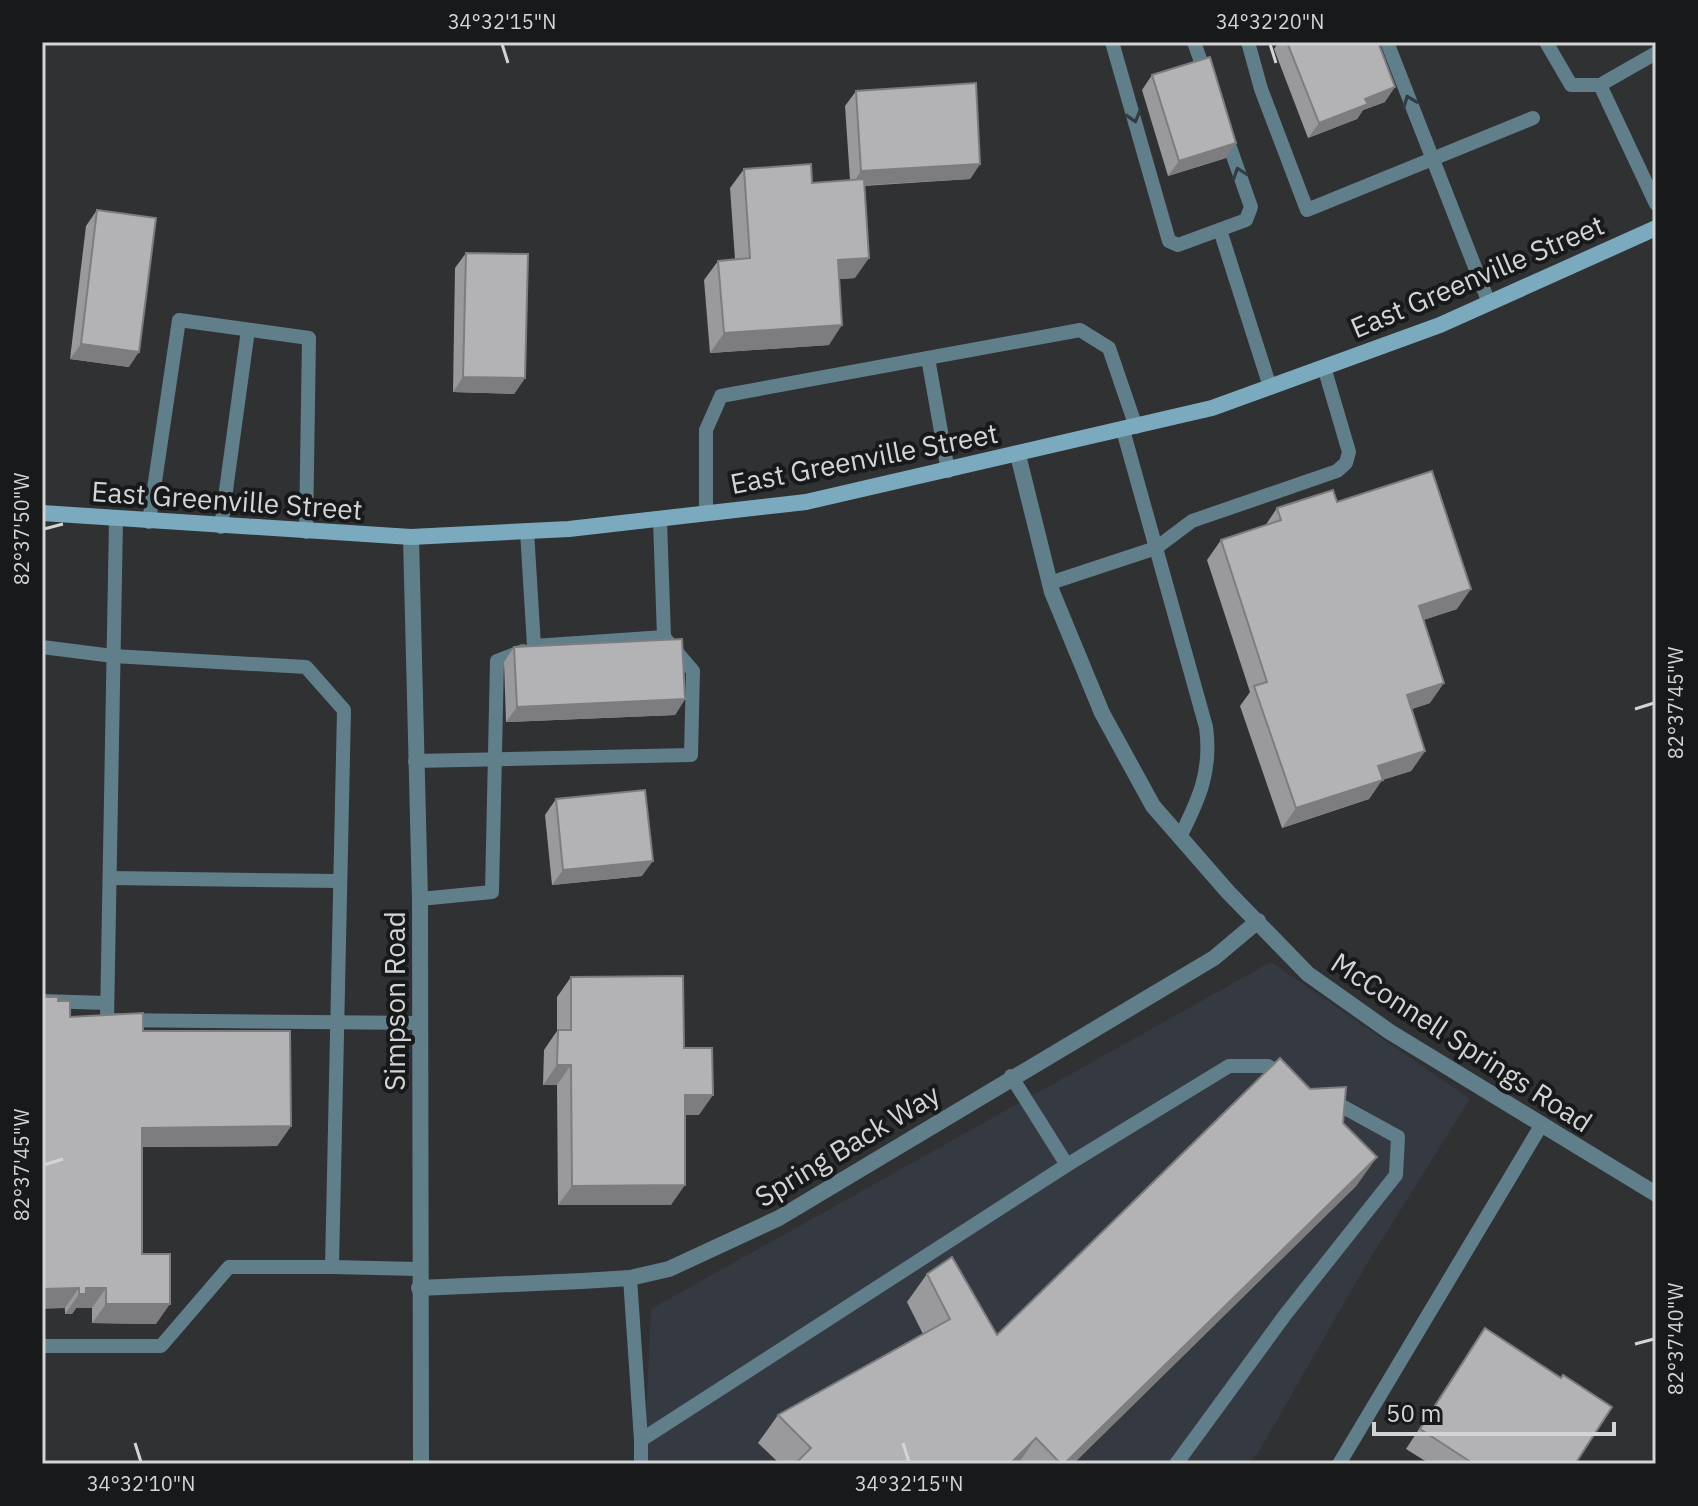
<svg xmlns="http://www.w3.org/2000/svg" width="1698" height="1506" font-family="'IBM Plex Sans',sans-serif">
<rect width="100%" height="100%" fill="#2f3133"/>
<polygon fill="#353a42" points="1271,962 1470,1099 1366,1265 1258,1453 1247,1464 644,1464 651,1309"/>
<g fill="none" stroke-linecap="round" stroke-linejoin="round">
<g stroke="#617e8b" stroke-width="14">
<polyline points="1112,42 1169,241 1178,245 1246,220 1251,207 1225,133"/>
<polyline points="1194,42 1206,76"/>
<polyline points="1248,42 1261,89 1307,210 1533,118"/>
<polyline points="1387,42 1489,303"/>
<polyline points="1546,42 1571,85 1600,85 1656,53"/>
<polyline points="1600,85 1656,204"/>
<polyline points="1220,230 1270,387"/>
<polyline points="928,358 948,471"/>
<path d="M1123,430L1206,727C1212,771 1199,799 1180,837"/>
<polyline points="706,514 706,430 721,396 1080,330 1109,348 1136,427"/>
<polyline points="116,520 107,1020 420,1023"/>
<polyline points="149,522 179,320 309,338 306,532"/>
<polyline points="221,527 248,330"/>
<polyline points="527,531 534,646 664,637 660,520"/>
<polyline points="1050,583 1156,548 1192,521 1337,471 1346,463 1349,452 1324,367"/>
<polyline points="42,647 113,656 306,667 344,710 332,1267 418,1269"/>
<polyline points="415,761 691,755 693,671 664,637"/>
<polyline points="110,878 340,881"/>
<polyline points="420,899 492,892 497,661 523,651"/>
<polyline points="42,1001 107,1003"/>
<polyline points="1067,1165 1229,1066 1268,1066 1284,1075"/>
<polyline points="630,1278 641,1440 1067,1165 1011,1076"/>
<polyline points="42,1346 161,1346 229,1267 332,1267"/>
<polyline points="641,1464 641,1440"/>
<polyline points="1176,1464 1285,1315 1396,1175 1398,1137 1327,1098"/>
<polyline points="1339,1464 1542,1124"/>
</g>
<polyline stroke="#617e8b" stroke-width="16" points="419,1288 582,1281 630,1278 669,1269 779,1218 1214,958 1258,921"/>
<g stroke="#617e8b" stroke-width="16">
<polyline points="1018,455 1052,592 1102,713 1153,806 1228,892 1308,974 1390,1032 1656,1194"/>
<polyline points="411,537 420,899 421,1464"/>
</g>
<polyline stroke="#7baabe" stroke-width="16" points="42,513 411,537 569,529 806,502 1212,408 1440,325 1656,228"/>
</g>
<g fill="#9a9a9d">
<polygon points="1279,42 1378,42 1385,102 1363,110 1357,119 1308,138 1274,49"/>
<polygon points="1152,75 1226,158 1168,176 1142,90"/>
<polygon points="856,91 980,164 970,179 864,186 855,278 839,279 829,345 710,353 704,280 718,261 735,259 730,188 744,169 812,183 850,180 845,106"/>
<polygon points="97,210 129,367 70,359 86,226"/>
<polygon points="466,253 525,378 514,394 453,392 455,268"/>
<polygon points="1337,502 1457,609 1423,620 1430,703 1412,709 1425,751 1411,771 1382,780 1369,799 1282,828 1240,706 1250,692 1207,560 1221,540 1265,526 1277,508"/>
<polygon points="514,647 685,699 675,715 506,722 504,662"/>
<polygon points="556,799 642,876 552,885 545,815"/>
<polygon points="571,977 684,1048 699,1115 685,1115 671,1205 558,1205 557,1085 543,1085 544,1050 557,1031 557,997"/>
<polygon points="58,1001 70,1017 143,1031 291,1126 277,1146 142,1147 142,1254 156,1324 92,1323 92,1308 76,1308 72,1314 65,1314"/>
<polygon points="1343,1123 1357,1185 1073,1464 780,1464 758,1443 778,1415 923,1334 907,1302 927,1274 997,1335"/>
<polygon points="1485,1328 1575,1464 1430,1464 1406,1449"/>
</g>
<g fill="#7d7d7f">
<polygon points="1395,87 1385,102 1363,110 1357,119 1308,138 1319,123 1365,99"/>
<polygon points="1236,143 1226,158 1168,176 1179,161"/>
<polygon points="980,164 970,179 851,186 861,171"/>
<polygon points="869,258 855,278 824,280 838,260"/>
<polygon points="842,325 829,345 710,353 724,333"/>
<polygon points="81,344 139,352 129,367 70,359"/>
<polygon points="463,377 525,378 514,394 453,392"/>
<polygon points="1471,589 1457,609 1405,626 1419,606"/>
<polygon points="1444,683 1430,703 1393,715 1407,695"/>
<polygon points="685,699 675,715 506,722 517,707"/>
<polygon points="1425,751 1411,771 1382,780 1369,799 1282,828 1296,808 1378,766"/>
<polygon points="653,861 642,876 552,885 563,870"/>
<polygon points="557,1065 571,1065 557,1085 543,1085"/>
<polygon points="685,1095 713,1095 699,1115 671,1115"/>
<polygon points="291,1126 277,1146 128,1147 142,1128"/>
<polygon points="1377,1157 1357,1185 1073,1464 1064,1464"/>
<polygon points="685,1185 671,1205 558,1205 572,1186"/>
<polygon points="79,1288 65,1308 42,1309 42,1289"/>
<polygon points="86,1288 106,1288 92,1308 76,1308 72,1314 65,1314 79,1294"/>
<polygon points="106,1304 170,1304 156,1324 92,1323"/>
<polygon points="1036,1438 1018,1464 1010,1464"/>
</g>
<g fill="#b3b3b6" stroke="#7d7d7f" stroke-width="2">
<polygon points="1287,42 1378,42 1395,87 1365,99 1368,104 1319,123"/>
<polygon points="1210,57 1236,143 1179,161 1152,75"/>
<polygon points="976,83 980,164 861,171 856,91"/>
<polygon points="811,164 812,183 864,179 869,258 838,260 842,325 724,333 718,261 750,258 744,169"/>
<polygon points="97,210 156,218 139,352 81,344"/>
<polygon points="466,253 528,254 525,378 463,377"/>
<polygon points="1432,471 1471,589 1419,606 1444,683 1407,695 1425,751 1378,766 1383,780 1296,808 1254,686 1267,682 1221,540 1281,520 1277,508 1333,490 1337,502"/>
<polygon points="682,639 685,699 517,707 514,647"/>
<polygon points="645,790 653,861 563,870 556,799"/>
<polygon points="683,976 684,1048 712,1048 713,1095 685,1095 685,1185 572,1186 571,1065 557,1065 558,1030 571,1030 571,977"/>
<polygon points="42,997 58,997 58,1001 70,1001 70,1017 143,1013 143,1031 290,1031 291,1126 142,1128 142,1254 170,1254 170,1304 106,1304 106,1288 86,1288 86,1294 79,1294 79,1288 42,1289"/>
<polygon points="1280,1058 1310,1089 1346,1087 1343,1123 1377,1157 1064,1464 1061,1464 1036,1438 1010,1464 795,1464 811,1448 778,1415 950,1319 927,1274 952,1257 997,1335"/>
<polygon points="1485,1328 1561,1378 1563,1375 1612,1407 1575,1464 1474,1464 1420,1429"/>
</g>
<defs><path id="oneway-chevron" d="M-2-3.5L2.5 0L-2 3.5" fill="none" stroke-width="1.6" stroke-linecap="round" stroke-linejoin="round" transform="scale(2)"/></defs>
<g stroke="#323c42">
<use href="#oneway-chevron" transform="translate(1409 101) rotate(-111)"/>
<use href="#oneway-chevron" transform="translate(1134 117) rotate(74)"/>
<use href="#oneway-chevron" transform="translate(1239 173) rotate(-109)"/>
</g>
<path fill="none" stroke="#d3d4d5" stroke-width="3" d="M502,44L508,63M1270,44L1276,63M44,529L63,524M1635,709L1654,703M44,1165L63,1159M1635,1344L1654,1339M135,1443L141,1462M903,1443L909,1462"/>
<g text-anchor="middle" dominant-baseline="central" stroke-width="8" stroke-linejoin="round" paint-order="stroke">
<g font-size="28" fill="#d3d4d5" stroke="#18191a">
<text transform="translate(1477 276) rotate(-23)">East Greenville Street</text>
<text transform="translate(864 458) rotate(-11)">East Greenville Street</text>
<text transform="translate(227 500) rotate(4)">East Greenville Street</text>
<text transform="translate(394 1001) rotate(-90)">Simpson Road</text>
<text transform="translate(1462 1042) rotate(33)">McConnell Springs Road</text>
<text transform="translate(847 1145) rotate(-31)">Spring Back Way</text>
</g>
</g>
<rect width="1698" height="1506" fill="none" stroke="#18191a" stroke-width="88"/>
<path d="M1374 1422v12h240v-12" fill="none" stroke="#d3d4d5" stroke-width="4"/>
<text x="1386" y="1422" font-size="24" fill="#d3d4d5" stroke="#18191a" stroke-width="6" paint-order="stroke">50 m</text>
<rect x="44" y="44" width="1610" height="1418" fill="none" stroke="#d3d4d5" stroke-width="3"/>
<g font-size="20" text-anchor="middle" fill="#d3d4d5">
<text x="502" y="29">34°32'15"N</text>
<text x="1270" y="29">34°32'20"N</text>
<text transform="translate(22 529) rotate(-90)" y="7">82°37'50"W</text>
<text transform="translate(1676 703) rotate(-90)" y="7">82°37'45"W</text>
<text transform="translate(22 1165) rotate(-90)" y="7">82°37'45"W</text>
<text transform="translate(1676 1339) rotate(-90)" y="7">82°37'40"W</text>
<text x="141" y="1491">34°32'10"N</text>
<text x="909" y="1491">34°32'15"N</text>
</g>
</svg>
